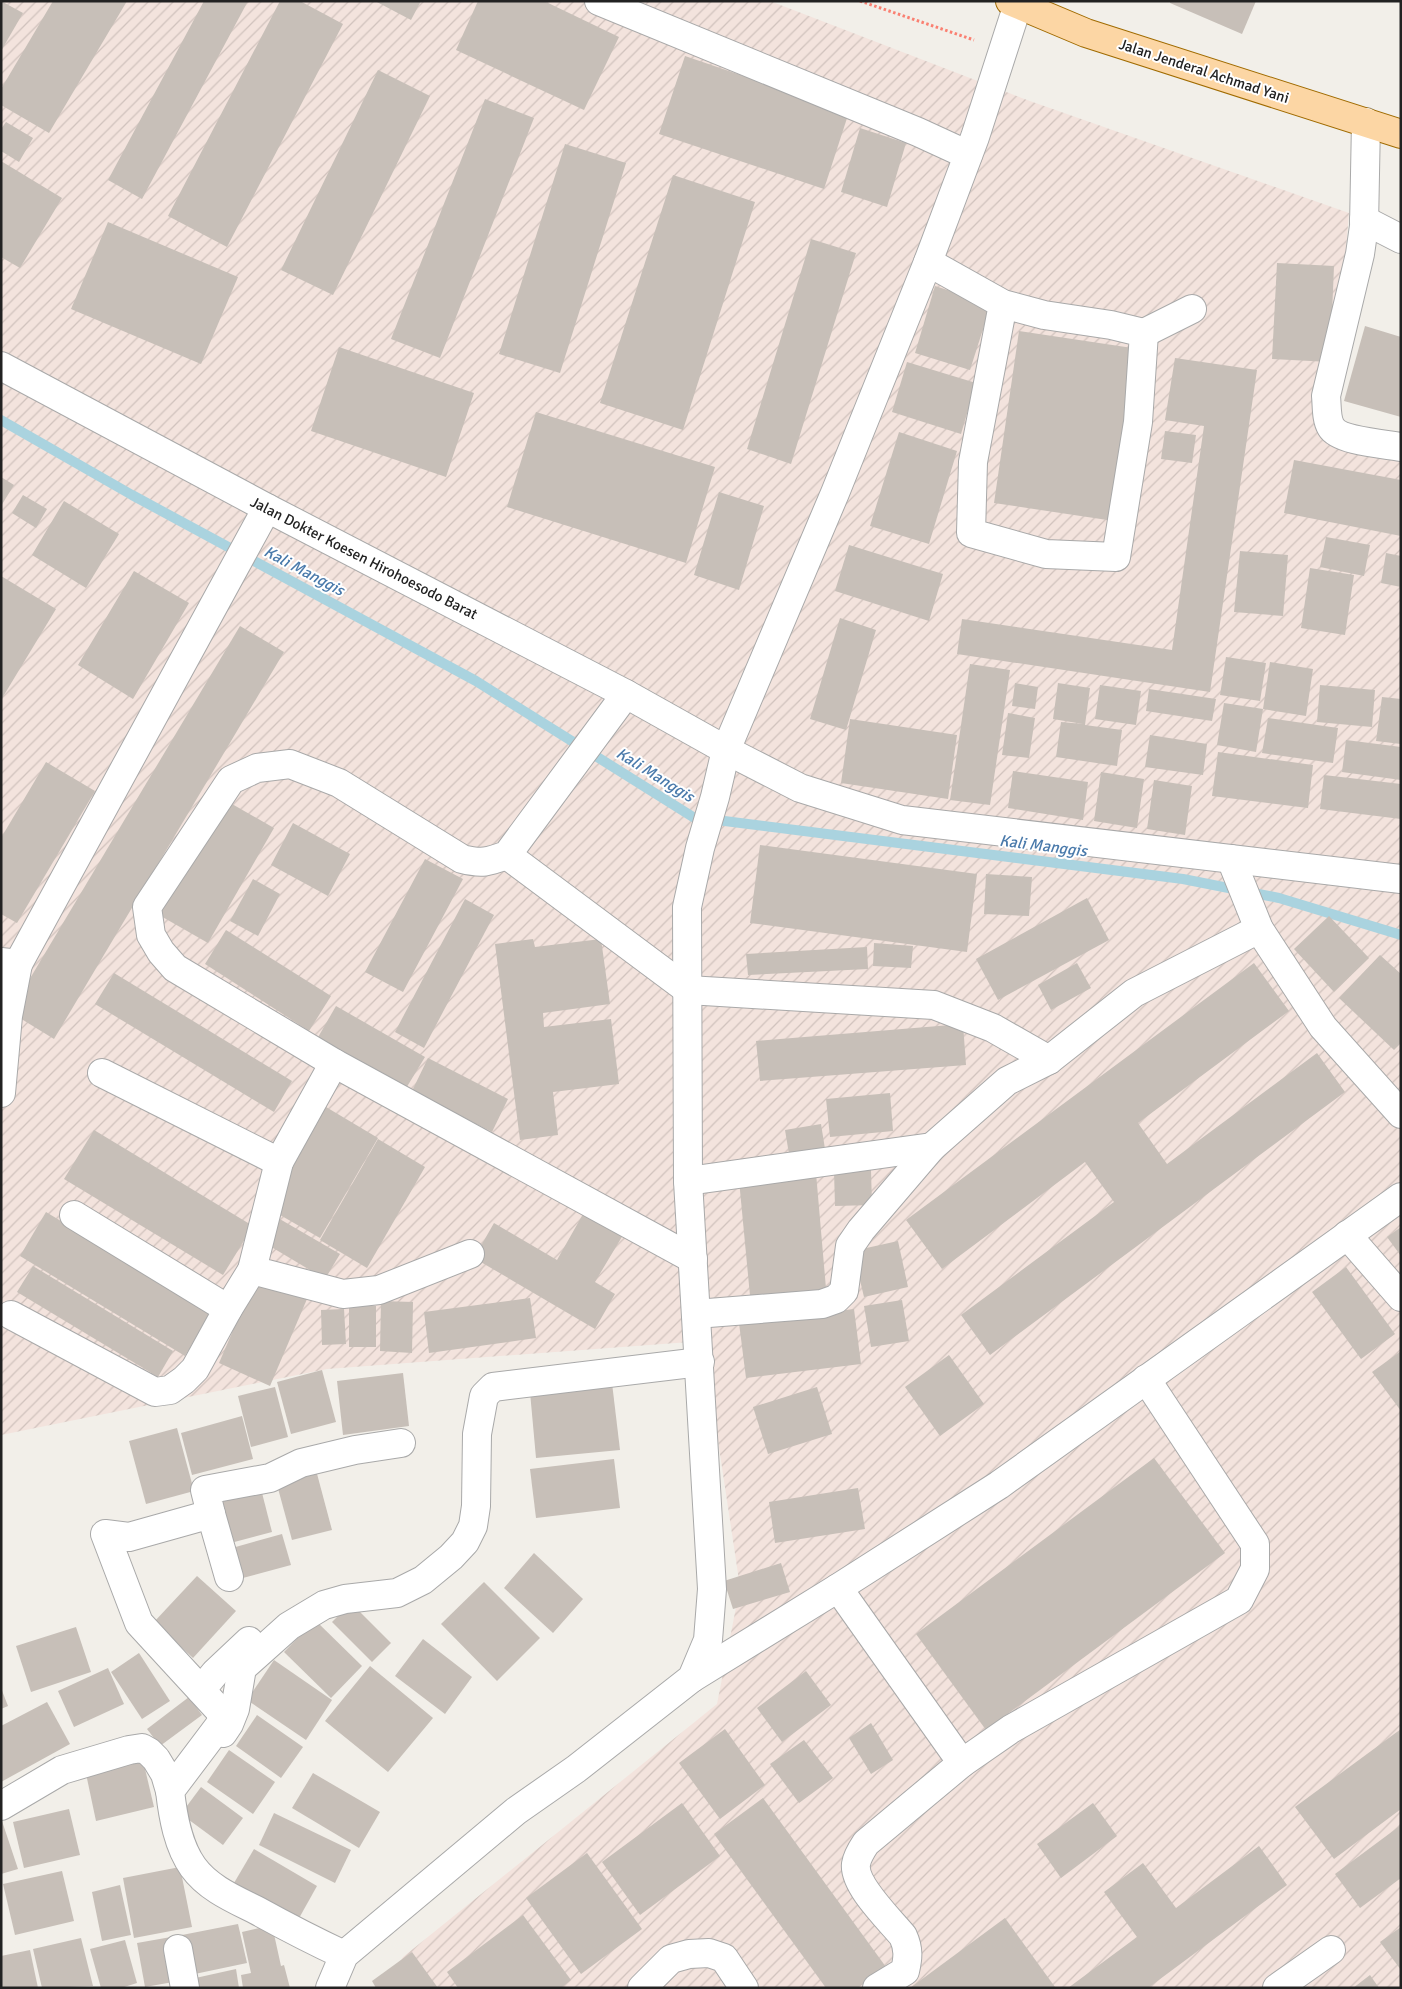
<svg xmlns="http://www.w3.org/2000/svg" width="1402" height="1989" font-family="Signika,sans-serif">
<defs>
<pattern id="military-furrows" width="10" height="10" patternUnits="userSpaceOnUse" patternTransform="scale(1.25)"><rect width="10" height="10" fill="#f3e3dd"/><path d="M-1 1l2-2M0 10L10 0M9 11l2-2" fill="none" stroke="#d0c2bd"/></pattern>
</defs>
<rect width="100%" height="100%" fill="#f2efe9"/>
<polygon fill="url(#military-furrows)" points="1,1 770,1 1027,100 1349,213 1331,425 1401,444 1401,1988 382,1988 403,1957 717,1704 740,1587 703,1341 327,1369 1,1435"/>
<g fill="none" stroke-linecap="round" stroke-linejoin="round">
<polyline stroke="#aad3df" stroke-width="10" points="1,420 132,495 476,681 693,817 1183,879 1279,898 1401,935"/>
</g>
<g fill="#c7bfb8">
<polygon points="1,1 23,13 1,51"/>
<polygon points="53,1 127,1 49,133 1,105 1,89"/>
<polygon points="204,1 248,1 142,199 108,180"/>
<polygon points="280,1 300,1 343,24 227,247 168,216"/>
<polygon points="375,1 421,1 411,20"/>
<polygon points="478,1 544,1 619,37 584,110 456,50"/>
<polygon points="1170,1 1256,1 1242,34 1170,3"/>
<polygon points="685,56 849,112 824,189 659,134"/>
<polygon points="378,70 430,96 333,295 281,270"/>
<polygon points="485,99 534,118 440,358 391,339"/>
<polygon points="6,122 33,138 19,162 1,151 1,129"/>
<polygon points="860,128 906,143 887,207 841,192"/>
<polygon points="565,144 626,163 560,373 499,354"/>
<polygon points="1,161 62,198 20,268 1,257"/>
<polygon points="673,175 755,202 683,430 600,403"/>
<polygon points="108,222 238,277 201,364 71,309"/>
<polygon points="811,239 856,253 791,464 747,449"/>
<polygon points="1277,263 1334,266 1330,362 1272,359"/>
<polygon points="935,286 991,304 970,370 915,353"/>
<polygon points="1365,326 1401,337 1401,417 1344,401"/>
<polygon points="1019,331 1139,349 1114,521 994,503"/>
<polygon points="339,347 474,393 446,477 311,431"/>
<polygon points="1175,358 1257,370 1210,692 957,654 962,619 1172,650 1204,426 1165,420"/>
<polygon points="907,362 976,383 961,434 892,412"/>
<polygon points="536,412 715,467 686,563 507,507"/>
<polygon points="1165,431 1196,435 1192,463 1161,459"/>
<polygon points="899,432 957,451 929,544 870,526"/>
<polygon points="1294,460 1401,480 1401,536 1284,513"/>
<polygon points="1,477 14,485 1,506"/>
<polygon points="719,492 764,506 739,590 694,575"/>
<polygon points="23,495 47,509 36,528 12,513"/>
<polygon points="64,501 119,534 86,588 32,555"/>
<polygon points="1326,537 1370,545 1364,576 1320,567"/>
<polygon points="849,545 943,574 929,621 835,591"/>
<polygon points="1240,551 1288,555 1283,616 1234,612"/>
<polygon points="1386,553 1401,556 1401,587 1381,583"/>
<polygon points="1310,568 1354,575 1345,635 1301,628"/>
<polygon points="134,571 189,603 133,699 78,665"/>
<polygon points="1,576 56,609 1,700"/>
<polygon points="840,618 876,630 846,730 810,719"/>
<polygon points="240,626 284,652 54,1039 10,1012"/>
<polygon points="1226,657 1266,663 1260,701 1220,695"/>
<polygon points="1270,662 1313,669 1306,716 1263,709"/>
<polygon points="970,664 1010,670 990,805 950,800"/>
<polygon points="1015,683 1038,687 1035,709 1012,706"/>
<polygon points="1058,683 1090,688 1085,725 1122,730 1117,766 1056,757 1061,722 1083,724 1053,719"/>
<polygon points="1100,685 1141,691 1136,725 1095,719"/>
<polygon points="1320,685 1375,690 1372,727 1317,722"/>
<polygon points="1149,689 1216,699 1212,721 1146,711"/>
<polygon points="1382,697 1401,699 1401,744 1376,741"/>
<polygon points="1224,703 1263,709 1256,752 1217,745"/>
<polygon points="1008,713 1035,718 1029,758 1002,755"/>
<polygon points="1268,718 1338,728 1333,763 1262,753"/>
<polygon points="850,719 957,735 948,799 841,783"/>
<polygon points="1150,735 1207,744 1203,775 1145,767"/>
<polygon points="1346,740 1401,747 1401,780 1342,772"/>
<polygon points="1218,752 1313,765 1308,808 1212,796"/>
<polygon points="46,762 95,791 17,923 1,914 1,838"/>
<polygon points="1013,771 1088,782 1083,820 1008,808"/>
<polygon points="1101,772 1144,779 1137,828 1094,821"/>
<polygon points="1324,775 1401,784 1401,819 1320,809"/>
<polygon points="1154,780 1192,786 1185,835 1147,829"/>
<polygon points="225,800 274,828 208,943 159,915"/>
<polygon points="293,823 350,854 328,896 271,865"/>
<polygon points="760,845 977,874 967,952 750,923"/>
<polygon points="425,859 463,879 403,992 365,972"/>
<polygon points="986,874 1032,877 1029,916 984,914"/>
<polygon points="253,879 280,894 258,936 230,921"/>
<polygon points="1087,898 1109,940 998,1000 976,959"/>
<polygon points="465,899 494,915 424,1048 395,1032"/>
<polygon points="1329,916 1369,958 1334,992 1294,949"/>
<polygon points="226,930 331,996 309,1031 205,964"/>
<polygon points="533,939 535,947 601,939 610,1004 543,1013 544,1027 611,1019 619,1084 553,1092 558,1135 520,1140 495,944"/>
<polygon points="874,943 913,946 911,968 873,966"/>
<polygon points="867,947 868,969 748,975 746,954"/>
<polygon points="1380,955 1401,974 1401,1043 1394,1050 1339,998"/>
<polygon points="1077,963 1091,988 1051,1010 1038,985"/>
<polygon points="1254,963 1289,1011 1138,1123 1167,1164 1317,1053 1345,1092 990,1355 961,1315 1114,1202 1085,1162 942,1269 906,1220"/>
<polygon points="114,973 292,1081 274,1112 95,1004"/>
<polygon points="336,1006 425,1057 405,1090 317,1039"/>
<polygon points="963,1024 966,1065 760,1081 756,1041"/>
<polygon points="428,1058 508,1099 492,1132 412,1091"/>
<polygon points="890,1093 893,1131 830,1137 826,1099"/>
<polygon points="326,1107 378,1138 320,1238 268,1208"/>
<polygon points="821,1124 825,1149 789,1154 785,1130"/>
<polygon points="94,1130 253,1226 223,1275 64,1179"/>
<polygon points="378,1139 425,1167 367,1268 320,1240"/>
<polygon points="871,1170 872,1205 835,1206 834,1171"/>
<polygon points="816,1173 827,1300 751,1306 739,1180"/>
<polygon points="587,1207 626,1230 595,1282 615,1294 595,1329 474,1258 494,1223 557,1260"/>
<polygon points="46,1212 211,1312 185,1356 20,1256"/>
<polygon points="278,1218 340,1254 325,1279 263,1242"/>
<polygon points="1401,1227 1401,1256 1387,1237"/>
<polygon points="898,1241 908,1287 864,1297 853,1251"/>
<polygon points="33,1266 173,1351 158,1377 17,1292"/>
<polygon points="1346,1267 1395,1334 1361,1359 1312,1292"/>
<polygon points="256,1277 307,1299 270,1386 219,1363"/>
<polygon points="530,1298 536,1338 429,1353 424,1312"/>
<polygon points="902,1300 909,1341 871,1347 864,1306"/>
<polygon points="381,1301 413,1302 412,1353 380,1351"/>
<rect x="349" y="1306" width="27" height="41"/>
<polygon points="344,1309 346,1344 322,1345 321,1310"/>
<polygon points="854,1309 861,1364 746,1378 739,1323"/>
<polygon points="1401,1351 1401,1411 1372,1372"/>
<polygon points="949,1355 984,1404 940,1436 905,1387"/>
<polygon points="322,1370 336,1422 291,1434 277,1382"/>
<polygon points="403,1373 409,1426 343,1435 337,1381"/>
<polygon points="612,1383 620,1450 536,1458 530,1392"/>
<polygon points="275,1387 288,1437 251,1447 238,1396"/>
<polygon points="817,1387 832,1434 768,1454 753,1407"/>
<polygon points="242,1416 253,1459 192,1475 181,1433"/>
<polygon points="177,1428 194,1491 146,1504 129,1441"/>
<polygon points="1154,1458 1225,1553 986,1730 916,1634"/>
<polygon points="614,1459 620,1508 536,1518 530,1469"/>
<polygon points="316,1470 332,1530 292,1540 276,1481"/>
<polygon points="260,1485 272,1532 223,1545 211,1498"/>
<polygon points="858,1488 865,1529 775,1543 769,1502"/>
<polygon points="282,1534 291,1565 239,1579 232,1548"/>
<polygon points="534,1553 583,1599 553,1633 504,1588"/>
<polygon points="781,1563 790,1592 733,1609 724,1581"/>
<polygon points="197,1576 236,1611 193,1658 154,1622"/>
<polygon points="484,1582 540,1638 497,1681 441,1624"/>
<polygon points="351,1603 391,1643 372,1662 332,1622"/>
<polygon points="315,1620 362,1666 331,1698 284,1652"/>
<polygon points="76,1627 91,1672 31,1692 16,1646"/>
<polygon points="423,1639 472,1677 445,1714 395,1676"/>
<polygon points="139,1653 170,1701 142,1719 111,1672"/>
<polygon points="274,1660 332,1700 306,1740 247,1700"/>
<polygon points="370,1666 433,1718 388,1772 325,1721"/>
<polygon points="108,1668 124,1704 74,1727 58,1691"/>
<polygon points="806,1671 831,1705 782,1742 757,1708"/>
<polygon points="1,1688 8,1706 1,1709"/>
<polygon points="189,1697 202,1715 160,1746 147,1729"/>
<polygon points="47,1702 70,1744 1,1782 1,1726"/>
<polygon points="257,1715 303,1747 281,1778 236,1746"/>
<polygon points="871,1723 893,1760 871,1774 849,1738"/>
<polygon points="725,1729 765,1785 720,1819 679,1763"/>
<polygon points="1401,1729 1401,1809 1334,1859 1295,1807"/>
<polygon points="804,1740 833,1778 799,1803 770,1764"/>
<polygon points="229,1750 275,1782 253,1814 207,1782"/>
<polygon points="142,1756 154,1807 96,1821 85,1769"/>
<polygon points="313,1773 380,1812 359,1848 292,1808"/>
<polygon points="201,1787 243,1818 223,1845 181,1814"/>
<polygon points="763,1798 886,1967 858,1988 826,1988 714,1834"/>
<polygon points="682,1803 720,1856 640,1915 602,1862"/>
<polygon points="1093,1803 1117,1836 1061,1878 1037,1844"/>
<polygon points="69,1809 80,1855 24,1868 13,1822"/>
<polygon points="274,1813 351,1850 335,1883 259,1845"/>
<polygon points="1,1818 18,1869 1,1874"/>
<polygon points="1401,1825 1401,1878 1360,1908 1335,1874"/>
<polygon points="1259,1846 1287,1885 1148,1988 1068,1988 1137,1937 1104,1892 1143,1863 1176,1908"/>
<polygon points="254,1849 317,1886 298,1920 234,1883"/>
<polygon points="587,1853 642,1929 581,1974 526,1898"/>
<polygon points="180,1867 192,1927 134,1938 123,1878"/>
<polygon points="62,1871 74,1921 15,1935 3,1884"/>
<polygon points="120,1885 131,1935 102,1941 92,1892"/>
<polygon points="523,1915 571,1980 561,1988 458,1988 447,1972"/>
<polygon points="1005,1918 1055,1987 1053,1988 910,1988"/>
<polygon points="238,1924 247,1963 190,1975 182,1935"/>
<polygon points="272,1925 281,1966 284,1965 290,1988 243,1988 241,1975 251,1973 242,1932"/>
<polygon points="1401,1927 1401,1970 1380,1942"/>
<polygon points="171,1937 179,1981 145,1987 137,1943"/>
<polygon points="81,1938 93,1986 42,1988 33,1949"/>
<polygon points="125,1940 137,1983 121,1988 101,1988 90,1949"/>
<polygon points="30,1950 38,1988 1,1988 1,1956"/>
<polygon points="412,1952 438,1988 376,1988 372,1981"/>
<polygon points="236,1969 239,1988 193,1988 191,1979"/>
<polygon points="1370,1975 1379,1988 1353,1988"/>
</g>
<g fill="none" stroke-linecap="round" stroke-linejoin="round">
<g stroke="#a9a9a9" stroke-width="30">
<g id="minor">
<polyline points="599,1 918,132 968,155"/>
<path d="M1366,122L1364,226L1360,254L1326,396C1327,405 1326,419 1331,427C1339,441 1385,444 1401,447"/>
<polyline points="1364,220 1401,239"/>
<polyline points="928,262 1003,304 973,462 971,533 1046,554 1116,557 1138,422 1144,333 1111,325 1044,315 1003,304"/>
<polyline points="1144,333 1192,309"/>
<polyline points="1,366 267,508 626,694 726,750 800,788 902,820 1401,879"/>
<path d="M626,694L507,855C488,862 482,864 462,859L339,783L290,764L257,768L231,780L147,907L151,935L161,952L175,968L334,1063L693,1259"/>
<polyline points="507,855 688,990 934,1005 993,1028 1049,1060"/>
<polyline points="1231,859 1259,929 1323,1027 1401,1114"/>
<polyline points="1,962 18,964 267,508"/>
<polyline points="102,1073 279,1162 334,1063"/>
<polyline points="1,1093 8,1016 18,964"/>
<polyline points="279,1162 252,1270 343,1294 379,1290 470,1254"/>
<polyline points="688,1181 932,1147"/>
<polyline points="74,1215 228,1309"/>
<polyline points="1347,1235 1401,1297"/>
<polyline points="696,1314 822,1304 836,1299 844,1291 850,1246 861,1230 932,1147 1007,1081 1049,1060 1134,993 1259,929"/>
<polyline points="11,1315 155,1392 170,1390 184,1380 195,1369 228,1309 252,1270"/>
<polyline points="211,1514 229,1577"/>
<polyline points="838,1588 962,1763 1011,1729 1239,1600 1255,1569 1255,1544 1146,1379"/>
<polyline points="692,1678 838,1588 999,1485 1401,1197"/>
<polyline points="201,1690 215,1673 249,1641"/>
<polyline points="223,1733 229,1724 235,1709 242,1668 289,1626 324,1605 345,1599 397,1593 423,1580 451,1557 465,1542 473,1526 476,1506 477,1434 484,1396 493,1387 700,1362"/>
<polyline points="1,1806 62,1770 129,1750 142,1748 149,1752 156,1759 165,1774 170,1791"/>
<polyline points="178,1949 185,1988"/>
<path d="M344,1955C314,1941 285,1926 256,1910C234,1899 208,1888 193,1867C178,1846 173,1817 170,1791L222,1722L220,1711L139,1623L105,1534L129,1537L211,1514L205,1490L270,1478L301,1463L355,1450L401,1443"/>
<polyline points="330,1988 344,1955 516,1811 576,1769 692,1678 708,1640 712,1589 688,1181 687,907 700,848 715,797 726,750 835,493 928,262 975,137 1019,1"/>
<polyline points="642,1988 671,1959 689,1954 709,1953 724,1958 744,1988"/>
<path d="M877,1988L905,1971C908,1958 909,1949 903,1936C890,1920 853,1885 856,1864C857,1857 862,1849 866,1843L962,1763"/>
<polyline points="1277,1988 1331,1950"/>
</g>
</g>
<g stroke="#a06b00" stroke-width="30">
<polyline id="major" points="1010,1 1086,33 1401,134"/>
</g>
<polyline stroke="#fa8072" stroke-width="3" stroke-dasharray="2.5 2.5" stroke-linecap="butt" points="860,1 974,40"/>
<use href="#minor" stroke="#fff" stroke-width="28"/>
<use href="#major" stroke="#fcd6a4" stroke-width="28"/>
</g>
<g text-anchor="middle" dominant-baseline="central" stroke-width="4" stroke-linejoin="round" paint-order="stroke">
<g font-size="15" fill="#222" stroke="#fff">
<text transform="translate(1204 71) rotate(18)">Jalan Jenderal Achmad Yani</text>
<text transform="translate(364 558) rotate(27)">Jalan Dokter Koesen Hirohoesodo Barat</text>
</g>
<g font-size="16" font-style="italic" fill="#4a7aab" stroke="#fff">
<text transform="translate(304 571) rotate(28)">Kali Manggis</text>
<text transform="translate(655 775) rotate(32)">Kali Manggis</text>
<text transform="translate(1043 846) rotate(7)">Kali Manggis</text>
</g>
</g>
<rect width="1402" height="1989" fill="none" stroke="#222222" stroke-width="5"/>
</svg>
